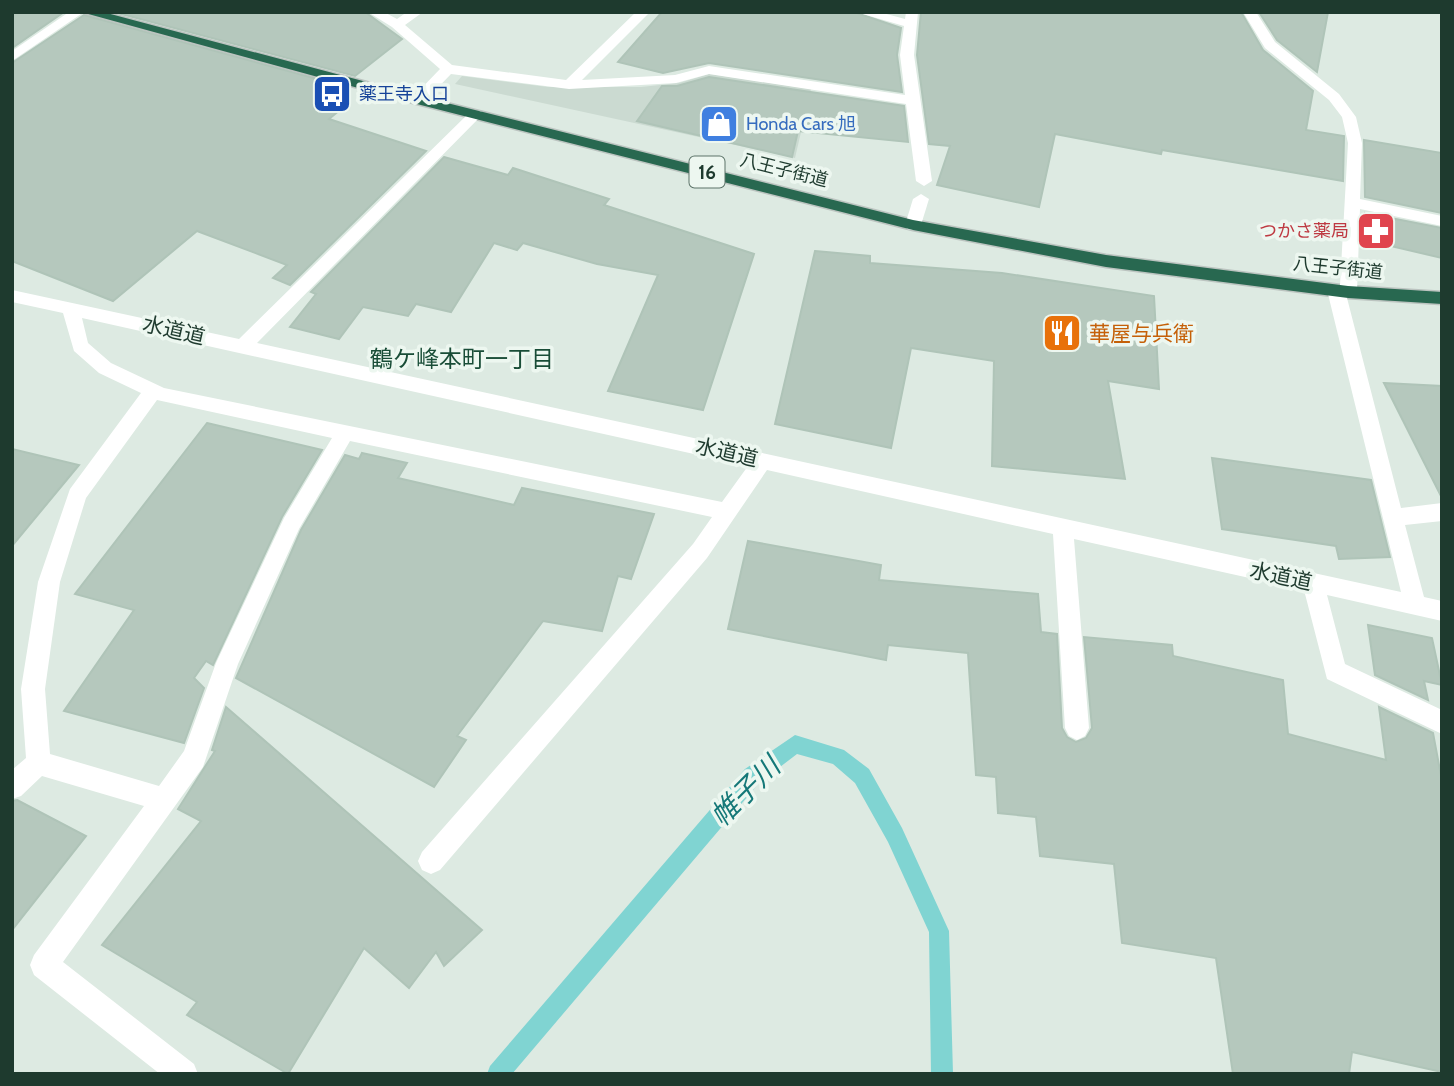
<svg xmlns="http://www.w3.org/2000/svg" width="1454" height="1086" font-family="Cabin,'Noto Sans JP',sans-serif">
<rect width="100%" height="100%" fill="#ddeae2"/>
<polygon fill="#cbdad1" points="709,74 811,89 795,158 455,84 462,76 548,87 641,87 679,83"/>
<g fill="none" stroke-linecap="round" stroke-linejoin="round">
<polygon fill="#80d4d2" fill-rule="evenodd" points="795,735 844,750 869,769 902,828 949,931 953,1074 931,1074 929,932 888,842 855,783 833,764 797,754 759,783 512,1074 487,1074 490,1066 745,769"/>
</g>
<g fill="#b5c8bd" stroke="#afc4b8" stroke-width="2">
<polygon points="12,12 64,12 12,48"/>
<polygon points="114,12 365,12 402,39 355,76"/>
<polygon points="662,12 854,12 901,28 897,55 902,92 709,63 663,73 618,62"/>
<polygon points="921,12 1241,12 1263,50 1313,91 1306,130 1344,136 1343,181 1162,150 1161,154 1055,134 1039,207 937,185 950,146 929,144 917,55"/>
<polygon points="1259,12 1328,12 1317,72 1277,40"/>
<polygon points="84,15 343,86 321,104 340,110 329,119 426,151 290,285 273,278 287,265 197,231 113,301 12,261 12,63"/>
<polygon points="709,77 904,106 908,142 798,131 792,157 637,121 662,86 677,86"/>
<polygon points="1364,140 1442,153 1442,213 1365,197"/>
<polygon points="444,157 508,175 513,168 609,199 604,205 754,254 703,410 608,391 658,275 597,264 523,243 517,250 494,243 451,312 416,304 408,316 363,307 339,339 290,327 316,294 311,292"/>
<polygon points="1365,213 1442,228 1442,258 1365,240"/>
<polygon points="815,251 870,256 870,263 1002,273 1154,296 1159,389 1108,381 1125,479 992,466 994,361 911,348 891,448 775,424"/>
<polygon points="1384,383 1442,386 1442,498"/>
<polygon points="207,423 322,450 282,517 213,665 206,661 194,678 204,688 184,743 64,711 134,610 75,594"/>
<polygon points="12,449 79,465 12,546"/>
<polygon points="362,453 407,463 398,478 514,505 522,488 654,514 631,579 618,576 602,631 543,621 457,736 466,740 434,787 236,678 301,530 345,455 359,459"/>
<polygon points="1212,458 1371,480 1390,557 1339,559 1336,546 1222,529"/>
<polygon points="748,541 881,565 879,580 1038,594 1041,632 1057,634 1062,728 1067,737 1076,742 1086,738 1092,728 1084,637 1172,645 1173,656 1283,680 1288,734 1386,760 1379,707 1433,733 1442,781 1442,1072 1352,1052 1349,1074 1233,1074 1216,958 1122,943 1114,864 1040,856 1036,817 998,813 996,777 976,775 968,653 888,645 886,660 728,629"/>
<polygon points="1368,625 1432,638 1442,685 1424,681 1428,700 1375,675"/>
<polygon points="226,707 482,930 444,966 436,952 409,988 364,948 288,1074 187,1015 197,1002 102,945 201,821 178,809 215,751 212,750"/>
<polygon points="17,800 86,836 12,930 12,801"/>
</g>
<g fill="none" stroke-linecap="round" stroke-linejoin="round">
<g stroke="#bcc4c0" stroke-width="3">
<polygon id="highway" points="81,12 103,12 423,97 913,220 1106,255 1348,286 1442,292 1442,304 1348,298 1106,267 913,230 413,103"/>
</g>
<g fill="#fff" fill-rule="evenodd">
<polygon points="69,12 84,12 12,61 12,51"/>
<polygon points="368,12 384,12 397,19 407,12 423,12 405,25 452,65 566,80 636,12 650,12 582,80 675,75 709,66 905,95 900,55 904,26 856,12 879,12 905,19 906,12 918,12 914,55 932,181 924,186 916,181 906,104 709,74 676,83 569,89 451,74 423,103 413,103 413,97 440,69 392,27"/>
<path d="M1243,12H1256L1275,42L1339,94L1356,117L1362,143L1360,199L1442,216V226L1360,209L1357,292L1354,296L1347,298L1401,508L1442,503V521L1405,525L1424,597L1442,601V621L1327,595L1345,664L1442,710V734L1327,679L1304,590L1074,539L1089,728L1085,736L1077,740L1069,736L1065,728L1053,534L767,470L707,558L440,870L431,874L422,870L418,861L422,852L693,544L712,517L350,441L299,529L238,664L203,767L63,962L194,1064L198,1074H160L34,975L30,965L34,955L144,806L42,776L21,796L12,799V770L26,758L21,689L38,582L70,489L141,393L99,373L74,351L63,313L12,302V290L239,339L471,111H481L483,114L257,343L1401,592L1327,290L1330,286L1340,285L1348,143L1342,117L1329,100L1265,48ZM82,318L748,466L722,502L164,388L111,363L88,343ZM157,400L332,438L284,518L216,663L184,751L159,786L50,754L45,689L60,582L86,498Z"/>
<polygon points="921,194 929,199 921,225 913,230 907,229 905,225 913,199"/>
</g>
<use href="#highway" fill="#286850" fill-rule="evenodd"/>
</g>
<defs>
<g id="bus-square" transform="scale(2.0125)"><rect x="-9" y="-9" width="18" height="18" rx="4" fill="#1a4fb4" stroke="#edf7f0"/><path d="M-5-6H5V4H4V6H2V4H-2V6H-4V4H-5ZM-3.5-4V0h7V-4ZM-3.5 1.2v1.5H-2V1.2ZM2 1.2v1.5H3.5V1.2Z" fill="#fff"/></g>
<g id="shop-square" transform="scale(2.0125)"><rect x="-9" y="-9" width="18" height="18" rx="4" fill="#3f7fe0" stroke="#edf7f0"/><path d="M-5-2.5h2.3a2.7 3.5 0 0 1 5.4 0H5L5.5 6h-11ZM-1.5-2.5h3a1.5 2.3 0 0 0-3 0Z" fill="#fff"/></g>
<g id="pharmacy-square" transform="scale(2.0125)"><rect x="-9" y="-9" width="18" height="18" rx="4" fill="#e0444e" stroke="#edf7f0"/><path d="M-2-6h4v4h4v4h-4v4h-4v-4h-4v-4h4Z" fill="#fff"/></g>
<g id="restaurant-square" transform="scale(2.0125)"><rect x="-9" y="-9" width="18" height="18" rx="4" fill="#e8710a" stroke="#edf7f0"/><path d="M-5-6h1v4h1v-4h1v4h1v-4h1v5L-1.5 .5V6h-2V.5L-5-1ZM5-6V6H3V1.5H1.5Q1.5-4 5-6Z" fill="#fff"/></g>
</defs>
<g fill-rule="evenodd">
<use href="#bus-square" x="332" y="94"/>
<use href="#shop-square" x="719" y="124"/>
<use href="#pharmacy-square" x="1376" y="231"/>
<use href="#restaurant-square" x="1062" y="333"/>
</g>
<g text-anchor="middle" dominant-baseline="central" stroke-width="7" stroke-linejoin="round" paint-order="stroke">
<g font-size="18" fill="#164399" stroke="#edf7f0" text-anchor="start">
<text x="359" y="94">薬王寺入口</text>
</g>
<g font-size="18" fill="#366cbe" stroke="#edf7f0" text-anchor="start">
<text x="746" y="124">Honda Cars 旭</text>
</g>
<g font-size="18" fill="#1e3a2e" stroke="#edf7f0">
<text transform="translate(784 170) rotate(14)">八王子街道</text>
<text transform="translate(1338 268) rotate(6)">八王子街道</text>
</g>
<g font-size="18" fill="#be3a42" stroke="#edf7f0" text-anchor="end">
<text x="1349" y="231">つかさ薬局</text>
</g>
<rect fill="#edf7f0" stroke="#5c7368" stroke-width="2" x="689.5" y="156.5" width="35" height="31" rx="5"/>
<g font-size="19" font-weight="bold" fill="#1e3a2e">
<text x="707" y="172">16</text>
</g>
<g font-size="21" fill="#1e3a2e" stroke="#edf7f0">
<text transform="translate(174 330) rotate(13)">水道道</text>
<text transform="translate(727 452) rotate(13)">水道道</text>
<text transform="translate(1281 576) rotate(12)">水道道</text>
</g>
<g font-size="21" fill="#c56008" stroke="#edf7f0" text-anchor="start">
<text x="1089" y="333">華屋与兵衛</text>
</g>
<g font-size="23" fill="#194d37" stroke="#edf7f0">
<text x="462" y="359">鶴ケ峰本町一丁目</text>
</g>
<g font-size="28" font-style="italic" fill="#157878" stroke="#edf7f0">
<text transform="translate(745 791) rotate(-45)">帷子川</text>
</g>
</g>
<rect width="1454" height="1086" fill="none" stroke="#1e3a2e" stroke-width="28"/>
</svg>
